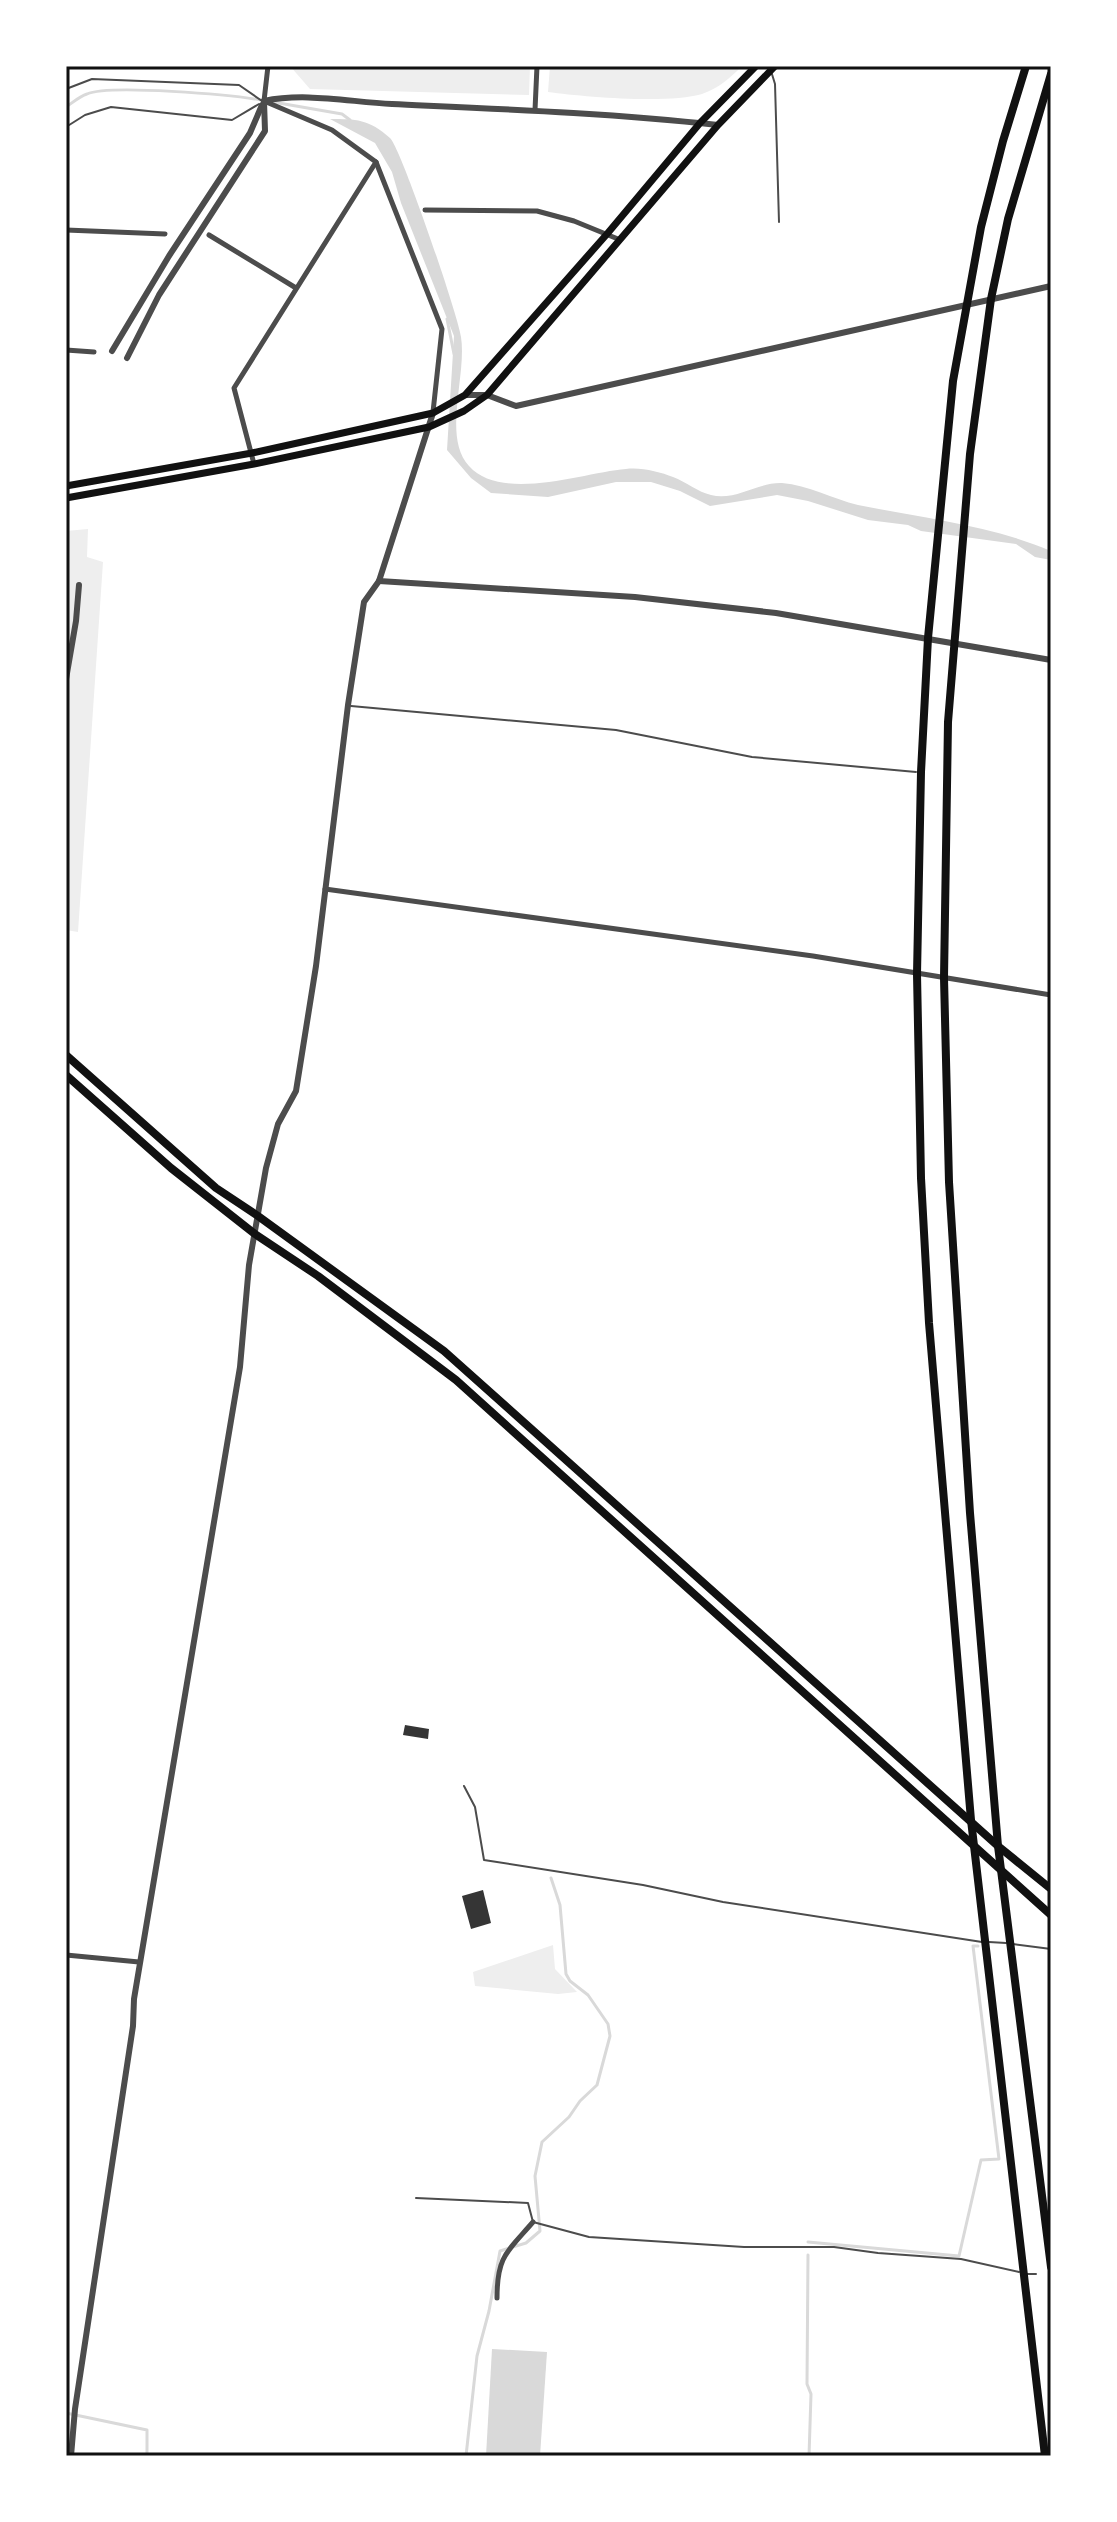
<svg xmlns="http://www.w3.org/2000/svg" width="1117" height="2522" font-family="'Nunito Sans',sans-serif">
<rect width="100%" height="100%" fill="#fff"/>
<g fill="#eee">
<polygon points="290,66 530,66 529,95 310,89"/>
<path d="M550,66H742C730,78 719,88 702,94C669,104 584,97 548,92Z"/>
<polygon points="88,529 87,557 103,562 78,932 66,930 66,531"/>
<polygon points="553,1945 555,1969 577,1992 558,1994 475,1986 473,1972"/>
</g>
<g fill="#d9d9d9">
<path d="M330,119C356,119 369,119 390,138C401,148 458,315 461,337C467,375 442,437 469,466C502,503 585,472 626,469C641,467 660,472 673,477C686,482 698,492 711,495C736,501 758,482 782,483C808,485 833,499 858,505C922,518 990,525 1051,551V560L1035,557L1016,544L921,531L908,525L868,520L808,501L777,495L710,506L680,491L651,482H616L548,497L491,493L471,478L447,450L454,336L401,203L392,172L375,143Z"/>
<polygon points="492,2349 547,2352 540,2456 486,2456"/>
</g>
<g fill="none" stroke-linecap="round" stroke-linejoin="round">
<g stroke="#d9d9d9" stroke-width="3">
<polyline points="273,102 342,114 350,120"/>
<path d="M66,107C72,103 80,96 87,94C109,84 233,95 261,100"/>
<polyline points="447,319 454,354"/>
<polyline points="808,2242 959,2256 981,2160 999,2159 973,1946 978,1946"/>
<polyline points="808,2255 807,2384 811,2394 809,2456"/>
<polyline points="66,2413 147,2430 147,2456"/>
<polyline points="466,2456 477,2356 489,2311 500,2251 526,2243 540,2231 535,2176 542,2142 569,2117 580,2101 597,2085 610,2036 608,2024 588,1995 570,1981 566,1974 560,1905 551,1878"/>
</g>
</g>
<g fill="#353535">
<polygon points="405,1725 429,1729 428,1739 403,1735"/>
<polygon points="483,1890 491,1923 471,1929 462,1896"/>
</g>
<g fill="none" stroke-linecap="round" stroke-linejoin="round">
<g stroke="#4c4c4c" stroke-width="2">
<polyline points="771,71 775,84 779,222"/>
<polyline points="66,89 92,79 239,85 262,101"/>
<polyline points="66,127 85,115 111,107 232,120 259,104"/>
<polyline points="351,706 616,730 752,757 916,772"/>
<polyline points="464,1786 475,1807 484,1860 643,1885 723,1902 982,1942"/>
<polyline points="989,1942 1006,1943"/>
<polyline points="1013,1944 1051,1949"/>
<polyline points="416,2198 528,2203 533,2222 589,2237 744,2247 834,2247 878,2253 961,2259 1019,2272"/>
<polyline points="1026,2274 1036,2274"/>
</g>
<g stroke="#4c4c4c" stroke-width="5">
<polyline points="268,66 264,101 332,130 376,162 442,329 433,412"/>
<polyline points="535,110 537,66"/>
<polyline points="425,210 537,211 574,221 618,239"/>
<polyline points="66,230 165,234"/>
<polyline points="209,235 296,288"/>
<polyline points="66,350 94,352"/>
<polyline points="254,464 234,388 376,162"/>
<polyline points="325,889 813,956 1051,995"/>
<polyline points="66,1955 139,1962"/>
<path d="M497,2298C497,2256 507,2252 533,2222"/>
</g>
<g stroke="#4c4c4c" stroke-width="6">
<path d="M264,101C305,92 350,102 392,104C501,109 610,113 718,125"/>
<polyline points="112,351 169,256 250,133 262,105"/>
<polyline points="127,358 159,295 265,131 264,101"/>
<polyline points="465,395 487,395 516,406 1051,286"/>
<polyline points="379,581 635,597 776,613 1051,660"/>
<polyline points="66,679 76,621 79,585"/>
<polyline points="71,2456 75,2409 133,2026 134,1999 240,1367 249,1265 266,1168 278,1124 296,1091 316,966 348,705 364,602 379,581 433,413"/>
</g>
<g stroke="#111" stroke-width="7">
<polyline points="66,486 252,453 433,413 465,395 607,234 700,123 756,66"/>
<polyline points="66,498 254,464 429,427 464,411 487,395 718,125 775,66"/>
</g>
<g stroke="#111" stroke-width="8">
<polyline points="1026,66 1003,141 981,227 953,381 928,638 921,772 917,974 921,1178 929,1323 971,1820 1045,2456"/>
<polyline points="1051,74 1008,219 991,299 970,454 948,722 944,978 949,1182 970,1513 998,1846 1051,2267"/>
<polyline points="66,1055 216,1188 258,1216 444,1351 998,1846 1051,1889"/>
<polyline points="66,1075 171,1168 255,1234 318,1276 456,1380 1051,1915"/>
</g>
</g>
<rect width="1117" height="2522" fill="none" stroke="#ffffff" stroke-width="136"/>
<rect x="68" y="68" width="981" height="2386" fill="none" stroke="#111" stroke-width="3"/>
</svg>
